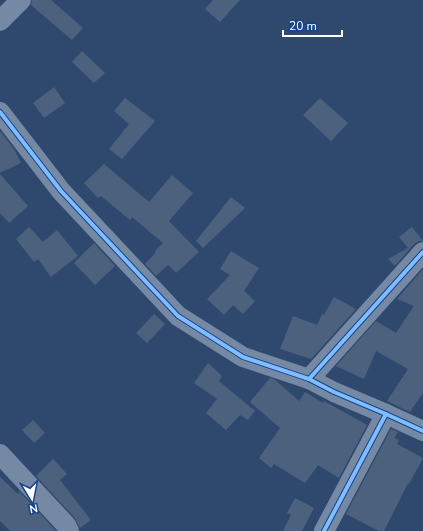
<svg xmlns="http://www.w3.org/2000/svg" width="423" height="531" font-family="'Nunito Sans',sans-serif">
<rect width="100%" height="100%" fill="#2f496e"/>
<g fill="#4c617e">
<polygon points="32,0 51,0 83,28 72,40 31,5"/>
<polygon points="213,0 240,0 220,22 205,9"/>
<polygon points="82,51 105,73 94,83 72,62"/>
<polygon points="54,87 65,103 44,118 33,103"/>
<polygon points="125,98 155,121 122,159 109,149 129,124 114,111"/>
<polygon points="320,98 348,123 331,141 303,115"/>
<polygon points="0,131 14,149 21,163 0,173"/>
<polygon points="104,164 149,202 172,175 193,193 169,221 199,252 176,273 168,265 156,276 145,264 156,252 155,251 163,243 132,217 130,220 101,196 98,198 84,183"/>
<polygon points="0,174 28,206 9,223 0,213"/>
<polygon points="231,197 245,208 203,248 196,241"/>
<polygon points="29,227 43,242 57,230 78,256 51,277 38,259 34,262 16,239"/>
<polygon points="412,227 423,241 419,241 414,244 395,266 388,259 408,248 399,237"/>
<polygon points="94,243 115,266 95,285 74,263"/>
<polygon points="231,251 259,268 244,291 255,301 243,314 233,305 224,315 207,299 230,275 220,269"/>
<polygon points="423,269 423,393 410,412 387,401 408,369 376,351 364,379 336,366 376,321 396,333 414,306 397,299"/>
<polygon points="334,297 356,309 311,359 280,349 293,316 317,325 322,314 324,315"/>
<polygon points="154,314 165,324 147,343 136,333"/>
<polygon points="208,363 222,376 219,381 255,411 248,420 240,415 226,430 206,413 217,399 194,383"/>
<polygon points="270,378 274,379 299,401 305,392 323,403 324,401 367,425 339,478 318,465 305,483 274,464 271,468 259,458 280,428 250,402"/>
<polygon points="33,420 45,433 34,443 22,430"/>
<polygon points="391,429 398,432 394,438 399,440 397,444 423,458 409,484 408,483 384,531 379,531 346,514"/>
<polygon points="53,459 67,474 60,480 91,520 80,528 74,517 36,476"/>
<polygon points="0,477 18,494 20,492 56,531 10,531 0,521"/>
<polygon points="295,498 314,508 302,531 283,531 291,515 287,513"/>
</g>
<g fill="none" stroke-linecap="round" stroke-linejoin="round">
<g stroke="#7689a4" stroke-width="20">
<polyline points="0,21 21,0"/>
<polyline points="0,112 61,191 178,316 243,357 309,379 334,392 386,414 423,431"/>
<polyline points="309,379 423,252"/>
<polyline points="0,454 66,525 69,531"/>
<polyline points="324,531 386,414"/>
</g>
<g stroke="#144489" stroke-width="6">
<g id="cycleway">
<polyline points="0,112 61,191 178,316 243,357 309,379 334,392 386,414 423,431"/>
<polyline points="309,379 423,252"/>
<polyline points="324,531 386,414"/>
</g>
</g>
<use href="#cycleway" stroke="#80bcff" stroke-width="4"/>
</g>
<g transform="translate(32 499) rotate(170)" stroke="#144489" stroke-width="3" paint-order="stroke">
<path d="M0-3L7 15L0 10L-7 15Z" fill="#ffffff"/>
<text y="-6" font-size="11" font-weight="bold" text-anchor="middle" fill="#ffffff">N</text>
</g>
<path d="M283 30v6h59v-6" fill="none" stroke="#ffffff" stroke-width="2"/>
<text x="289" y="30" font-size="12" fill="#ffffff" stroke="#144489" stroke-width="3" paint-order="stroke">20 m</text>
</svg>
